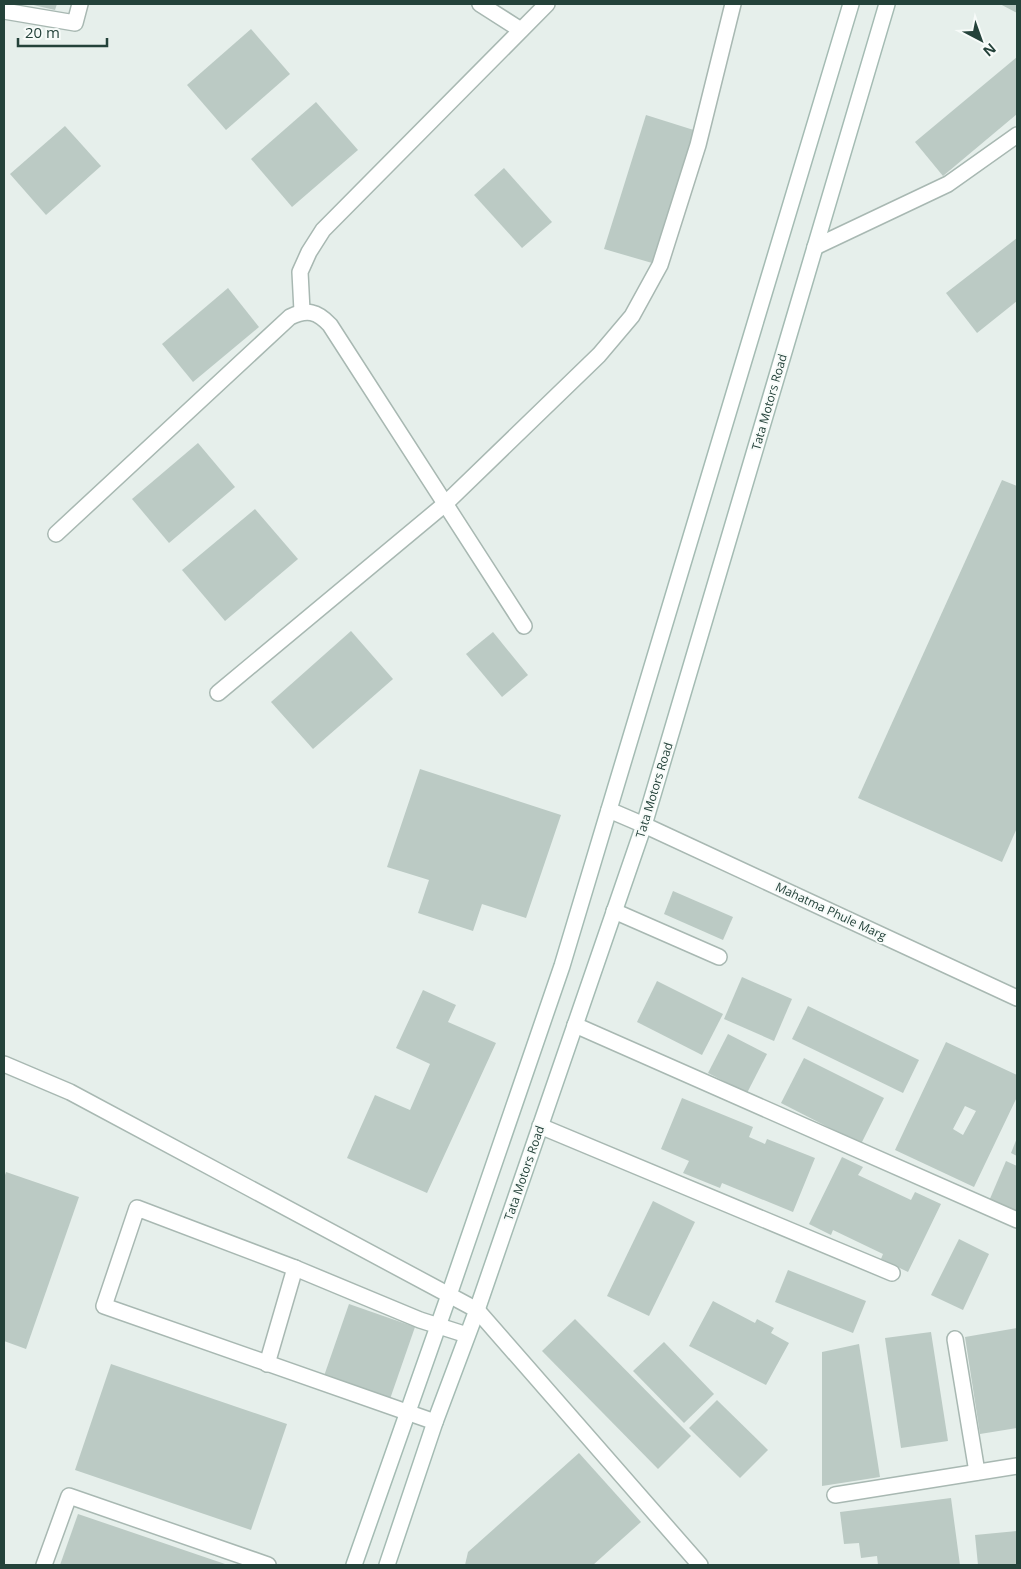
<svg xmlns="http://www.w3.org/2000/svg" width="1021" height="1569" font-family="'Open Sans',sans-serif">
<rect width="100%" height="100%" fill="#e6efeb"/>
<g fill="#bbcac4" fill-rule="evenodd">
<polygon points="29,4 57,4 55,10"/>
<polygon points="1000,4 1017,4 1017,13"/>
<polygon points="251,29 290,74 226,130 187,85"/>
<polygon points="1017,57 1017,114 943,176 915,142"/>
<polygon points="316,102 358,150 292,207 251,159"/>
<polygon points="646,115 700,132 659,265 604,249"/>
<polygon points="65,126 101,166 46,215 10,174"/>
<polygon points="504,168 552,222 522,248 474,195"/>
<polygon points="1017,238 1017,301 977,333 946,293"/>
<polygon points="228,288 259,327 193,382 162,344"/>
<polygon points="198,443 235,487 169,543 132,499"/>
<polygon points="1002,480 1017,486 1017,828 1002,862 858,798"/>
<polygon points="255,509 298,559 225,621 182,570"/>
<polygon points="351,631 393,679 313,749 271,702"/>
<polygon points="493,632 528,675 502,697 466,654"/>
<polygon points="420,769 561,815 526,918 482,904 473,931 418,913 429,880 387,867"/>
<polygon points="673,891 733,917 723,940 664,914"/>
<polygon points="742,977 792,999 774,1041 724,1019"/>
<polygon points="657,981 723,1014 702,1055 637,1022"/>
<polygon points="423,990 456,1005 448,1022 496,1043 427,1193 347,1158 375,1095 410,1110 430,1064 396,1048"/>
<polygon points="808,1006 919,1060 903,1093 792,1039"/>
<polygon points="728,1034 767,1054 747,1093 708,1073"/>
<path d="M946,1042L1017,1075V1097L974,1187L895,1150ZM965,1106L976,1111L963,1135L953,1129Z"/>
<polygon points="804,1058 884,1098 861,1144 781,1103"/>
<polygon points="682,1098 753,1127 749,1137 765,1144 767,1139 815,1158 793,1212 722,1183 720,1188 683,1173 689,1161 661,1149"/>
<polygon points="1017,1138 1017,1156 1011,1153"/>
<polygon points="842,1157 863,1167 858,1175 911,1200 915,1192 941,1204 908,1272 881,1259 883,1254 833,1230 831,1235 809,1224"/>
<polygon points="1006,1161 1017,1166 1017,1213 989,1201"/>
<polygon points="6,1172 79,1197 26,1349 4,1341 4,1178"/>
<polygon points="653,1201 695,1222 649,1316 607,1296"/>
<polygon points="959,1239 989,1254 963,1310 931,1295"/>
<polygon points="788,1270 866,1301 853,1333 775,1302"/>
<polygon points="713,1301 755,1323 757,1319 774,1328 771,1333 789,1343 766,1385 689,1346"/>
<polygon points="349,1304 415,1327 390,1399 324,1376"/>
<polygon points="575,1319 691,1436 658,1469 542,1351"/>
<polygon points="1017,1328 1017,1428 980,1434 965,1337"/>
<polygon points="931,1332 948,1441 901,1448 885,1338"/>
<polygon points="664,1342 714,1394 684,1423 633,1371"/>
<polygon points="859,1344 880,1477 822,1486 822,1352"/>
<polygon points="111,1364 287,1424 251,1530 75,1470"/>
<polygon points="717,1400 768,1450 740,1478 689,1428"/>
<polygon points="579,1453 641,1522 593,1565 465,1565 468,1552"/>
<polygon points="951,1498 960,1565 878,1565 877,1556 861,1558 859,1543 844,1544 840,1512"/>
<polygon points="78,1514 228,1565 60,1565"/>
<polygon points="1017,1531 1017,1565 978,1565 975,1535"/>
</g>
<g fill="none" stroke-linecap="round" stroke-linejoin="round">
<g stroke="#a8b8b2" stroke-width="18">
<g id="service">
<polyline points="480,4 521,30"/>
<polyline points="4,11 75,23 80,4"/>
<polyline points="815,247 948,184 1017,135"/>
<polyline points="302,311 300,272 309,252 323,230 547,4"/>
<path d="M56,534L290,317C307,309 317,311 330,325L524,626"/>
<polyline points="218,693 445,504 599,355 632,316 660,265 698,145 733,4"/>
<polyline points="614,911 719,957"/>
<polyline points="955,1339 977,1472"/>
<polyline points="267,1364 295,1268"/>
<polyline points="435,1422 104,1306 137,1208 295,1268 420,1320 467,1335"/>
<polyline points="44,1565 69,1496 268,1565"/>
</g>
</g>
<g stroke="#a8b8b2" stroke-width="18">
<g id="minor">
<polyline points="575,1025 1017,1220"/>
<polyline points="4,1064 70,1092 477,1310 700,1565"/>
<polyline points="540,1126 892,1273"/>
<polyline points="835,1495 1017,1466"/>
</g>
</g>
<g stroke="#a8b8b2" stroke-width="18">
<polyline id="tertiary" points="609,810 644,825 1017,998"/>
</g>
<g stroke="#a4bbb3" stroke-width="18">
<g id="secondary">
<polyline points="354,1565 449,1295 562,966 851,4"/>
<polyline points="387,1565 435,1422 477,1310 644,825 887,4"/>
</g>
</g>
<use href="#service" stroke="#fff" stroke-width="15"/>
<use href="#minor" stroke="#fff" stroke-width="15"/>
<use href="#tertiary" stroke="#fff" stroke-width="15"/>
<use href="#secondary" stroke="#fff" stroke-width="15"/>
</g>
<g text-anchor="middle" dominant-baseline="central" stroke-width="4" stroke-linejoin="round" paint-order="stroke">
<g font-size="12" fill="#24423a" stroke="#f7fbf9">
<text transform="translate(769 402) rotate(-74)">Tata Motors Road</text>
<text transform="translate(654 790) rotate(-73)">Tata Motors Road</text>
<text transform="translate(831 911) rotate(25)">Mahatma Phule Marg</text>
<text transform="translate(524 1173) rotate(-71)">Tata Motors Road</text>
</g>
</g>
<rect width="1021" height="1569" fill="none" stroke="#24423a" stroke-width="10"/>
<g transform="translate(981 40) rotate(139)" stroke="#f7fbf9" stroke-width="4" paint-order="stroke">
<path d="M0-4L9 19L0 12L-9 19Z" fill="#24423a"/>
<text y="-8" font-size="14" font-weight="bold" text-anchor="middle" fill="#24423a">N</text>
</g>
<path d="M18 38v8h89v-8" fill="none" stroke="#24423a" stroke-width="2.5"/>
<text x="25" y="38" font-size="15" fill="#24423a" stroke="#f7fbf9" stroke-width="4" paint-order="stroke">20 m</text>
</svg>
